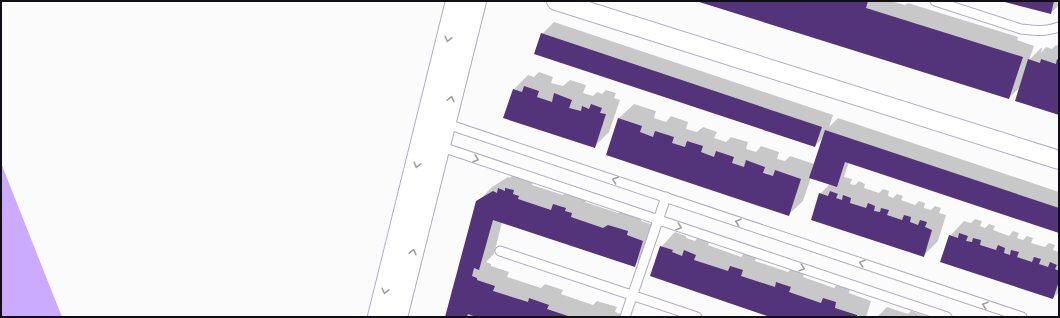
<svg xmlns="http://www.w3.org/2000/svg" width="1060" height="318" font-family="Arial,sans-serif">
<rect width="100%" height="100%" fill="#fbfbfb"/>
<polygon fill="#cbabfd" points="1,163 62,317 1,317"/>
<g fill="#0003">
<polygon points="698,1 891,1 905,5 908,3 1018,37 1017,40 1034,46 1029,60 1041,48 1042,48 1041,53 1046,47 1052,49 1056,45 1059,46 1059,114 1021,86 1009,98"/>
<polygon points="1003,1 1059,1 1059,5 1051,13"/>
<polygon points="554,22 833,115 829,127 838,118 1059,192 1059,232 849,162 844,177 852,179 850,184 855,185 859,181 865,184 864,188 879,193 883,189 889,191 888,196 893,198 897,194 903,196 901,200 915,205 919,201 925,203 924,208 931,210 935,206 941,208 939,213 946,215 938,241 923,256 820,194 830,184 811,177 803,201 788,215 607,155 619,118 634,104 656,111 654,118 666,122 671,116 688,122 686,129 697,132 703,127 717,132 714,138 726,142 731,137 748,142 746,149 756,152 761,146 779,152 777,159 785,161 790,156 814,164 823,138 815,146 542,34"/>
<polygon points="539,72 553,77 551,83 563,86 570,80 586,85 583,93 593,96 597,92 602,94 606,90 616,93 614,98 620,100 609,132 594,147 514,89 528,75 534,77"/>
<polygon points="514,174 533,182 532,185 563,195 569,190 586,199 585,202 618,213 623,211 642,217 641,221 657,226 649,251 634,266 502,222 494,254 486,262 491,264 491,266 509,272 507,277 541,288 545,284 563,290 561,294 593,305 597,301 617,307 615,312 630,317 446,317 477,202 492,187 508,177 510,178"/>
<polygon points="975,219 982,221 980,226 985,228 989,224 995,226 993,230 1009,236 1013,231 1019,233 1017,238 1023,240 1027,236 1033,238 1031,243 1045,247 1049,243 1055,245 1053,250 1059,252 1059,292 1053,298 950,236 964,221 971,223"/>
<polygon points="675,232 686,236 686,238 695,241 699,236 710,240 708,245 741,257 745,252 757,256 755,261 788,272 792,268 805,272 803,277 834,288 838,284 850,288 849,293 871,301 866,317 773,317 661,247"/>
<polygon points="887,307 908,314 911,311 925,316 924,317 877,317"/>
</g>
<g fill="#53337a">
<polygon points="696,1 868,1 866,8 1023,57 1009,99"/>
<polygon points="1001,1 1054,1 1051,14"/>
<polygon points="541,33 822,127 815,147 534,54"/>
<polygon points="1028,59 1040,63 1041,59 1056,64 1057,59 1059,60 1059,115 1015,101"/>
<polygon points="524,86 539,91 537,97 552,102 554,93 572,100 569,108 581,111 582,106 589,109 591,104 602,108 600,113 606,114 595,148 503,118 513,89 522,92"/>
<polygon points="618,118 642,126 640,132 653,137 655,131 674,137 672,143 685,147 687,141 703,146 701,152 714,157 716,151 734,157 732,163 744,167 746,160 765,167 763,173 773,176 775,170 801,179 789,216 606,155"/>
<polygon points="825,130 1059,208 1059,233 845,162 837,187 809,178"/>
<polygon points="498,188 505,191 505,188 514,190 513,194 519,196 518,199 551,210 553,204 566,208 565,211 572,213 571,217 603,228 608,225 628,231 627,235 643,241 635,267 493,220 479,270 474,268 472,276 477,278 477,280 495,286 493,291 528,302 529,298 549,305 547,309 571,317 476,317 468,314 467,317 445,317 476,201 493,191 497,193"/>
<polygon points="830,191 838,194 836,198 842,200 843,195 851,198 850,203 866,208 868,203 875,206 874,211 880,212 881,208 889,210 887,215 902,220 904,215 911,217 910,222 918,225 920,220 927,222 925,227 932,230 924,257 811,220 819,193 828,196"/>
<polygon points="959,233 968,236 966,241 972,242 973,238 981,240 980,245 996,250 998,245 1005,248 1004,253 1010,255 1011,250 1019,252 1017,257 1032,262 1034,257 1041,259 1039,264 1048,267 1050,262 1057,265 1055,269 1059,271 1059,281 1053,299 940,262 949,235 958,238"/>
<polygon points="660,246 673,250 672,252 682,256 684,250 696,255 694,260 728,271 730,266 743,270 741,276 775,287 776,282 791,287 789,292 821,303 823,298 836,302 835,308 857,315 857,317 770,317 650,276"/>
</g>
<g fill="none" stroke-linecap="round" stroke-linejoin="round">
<g stroke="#b3abc1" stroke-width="11">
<g id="service">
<path d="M935,1L1021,29C1038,31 1043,32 1059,27"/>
<polyline points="444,123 1022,317"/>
<polyline points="439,146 947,317"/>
<polyline points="500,251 697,317"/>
<polyline points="625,317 666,197"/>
</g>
</g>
<g stroke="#b3abc1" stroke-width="20">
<polyline id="minor" points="556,1 1059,160"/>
</g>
<g stroke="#b3abc1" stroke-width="24">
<g id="tertiary">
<polyline points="379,317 457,1"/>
<polyline points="396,317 475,1"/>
</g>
</g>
<use href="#service" stroke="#fff" stroke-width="9"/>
<use href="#minor" stroke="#fff" stroke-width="18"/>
<use href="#tertiary" stroke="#fff" stroke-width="22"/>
</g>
<defs><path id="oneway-chevron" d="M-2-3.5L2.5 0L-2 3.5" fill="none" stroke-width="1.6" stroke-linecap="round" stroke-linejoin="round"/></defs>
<g stroke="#a09fa2">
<use href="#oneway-chevron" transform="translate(448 39) rotate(104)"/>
<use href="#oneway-chevron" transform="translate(451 99) rotate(-76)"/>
<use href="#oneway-chevron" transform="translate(476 159) rotate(19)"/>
<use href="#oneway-chevron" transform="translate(417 165) rotate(104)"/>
<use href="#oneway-chevron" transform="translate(615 180) rotate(-161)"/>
<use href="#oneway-chevron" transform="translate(738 222) rotate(-161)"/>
<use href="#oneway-chevron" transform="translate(679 227) rotate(19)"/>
<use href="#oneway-chevron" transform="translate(413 252) rotate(-76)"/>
<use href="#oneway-chevron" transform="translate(862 263) rotate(-161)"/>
<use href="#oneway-chevron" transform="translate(802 268) rotate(19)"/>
<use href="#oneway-chevron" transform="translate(385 291) rotate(104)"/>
<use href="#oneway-chevron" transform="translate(985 305) rotate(-161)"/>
</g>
<rect width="1060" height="318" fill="none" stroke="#110e16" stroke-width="4"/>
</svg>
